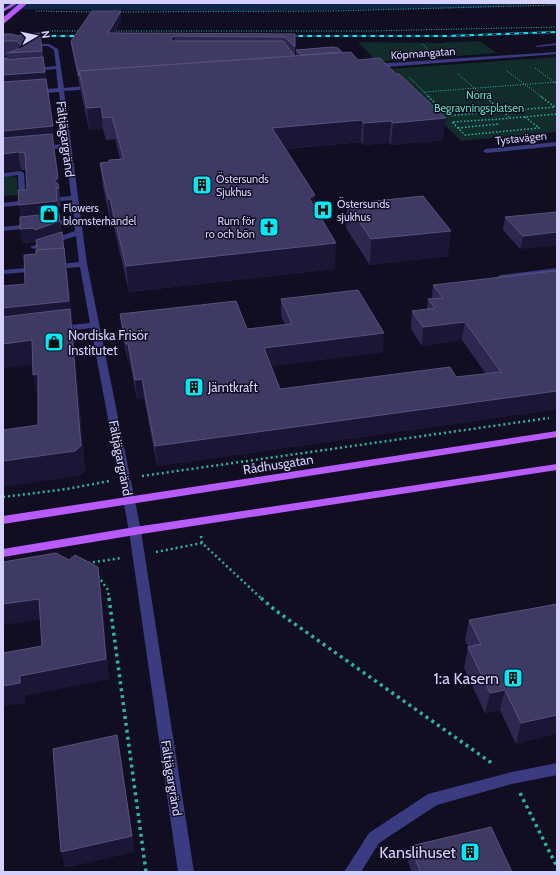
<svg xmlns="http://www.w3.org/2000/svg" width="560" height="875" font-family="Cabin,sans-serif">
<rect width="100%" height="100%" fill="#110e22"/>
<g fill="#112c2a">
<polygon points="479,41 497,53 377,62 358,42 438,43"/>
<polygon points="557,57 557,132 461,141 387,69"/>
<polygon points="3,176 12,176 17,178 18,195 3,196"/>
</g>
<polygon fill="#0e2647" points="3,3 557,3 472,8 390,9 236,11 3,9"/>
<g fill="none" stroke-linecap="round" stroke-linejoin="round">
<g stroke="#31b1a3" stroke-width="1" stroke-dasharray="1 1.5" stroke-linecap="butt">
<polyline points="36,11 95,12"/>
<polyline points="118,12 332,11 557,5"/>
<polyline points="47,31 80,31"/>
<polyline points="111,31 370,31 557,27"/>
<polyline points="422,44 428,49"/>
<polyline points="535,68 557,84"/>
<polyline points="507,71 542,97"/>
<polyline points="458,74 485,97"/>
<polyline points="409,77 424,92 557,82"/>
<polyline points="424,92 429,97"/>
</g>
<g stroke="#31b1a3" stroke-width="1.5" stroke-dasharray="1.5 2" stroke-linecap="butt">
<polyline points="428,96 447,116 502,111 509,117"/>
<polyline points="484,96 502,111 555,107 540,96"/>
<polyline points="525,117 539,128 465,135 452,122 500,119 557,114"/>
<polyline points="458,128 500,124"/>
</g>
<g stroke="#31b1a3" stroke-width="2.5" stroke-dasharray="2 3" stroke-linecap="butt">
<polyline points="142,476 549,418"/>
<polyline points="3,497 67,489 109,481"/>
<polyline points="201,536 202,543 262,599"/>
<polyline points="156,552 202,543"/>
<polyline points="88,563 121,558"/>
<polyline points="98,576 108,590 109,599"/>
</g>
<g stroke="#31b1a3" stroke-width="3.5" stroke-dasharray="3 4" stroke-linecap="butt">
<polyline points="109,598 146,872"/>
<polyline points="261,598 275,610 493,764"/>
<polyline points="520,793 557,867"/>
</g>
<g fill="#3a3b80" fill-rule="evenodd">
<polygon points="557,43 557,45 537,47 535,46"/>
<polygon points="3,44 49,44 58,49 64,88 94,85 97,87 94,89 64,91 87,264 141,531 194,872 178,872 129,531 91,328 60,332 56,329 60,326 90,323 80,267 53,269 49,267 53,265 79,262 76,236 34,249 30,247 75,231 74,223 3,231 3,227 74,219 72,200 61,201 58,199 61,197 71,196 65,148 41,150 38,148 41,146 65,144 59,92 34,94 31,92 34,90 58,88 56,69 32,71 29,69 56,66 54,50 48,46 3,46"/>
<polygon points="557,52 557,54 373,68 370,66 373,64"/>
<path d="M3,57H19L22,60C17,65 10,66 3,66V62H11L16,60L3,61Z"/>
<polygon points="557,142 557,146 486,153 483,151 486,149"/>
<polygon points="21,171 24,173 26,203 23,205 3,207 3,203 19,201 18,175 3,177 3,173"/>
<polygon points="37,267 41,269 40,271 3,274 3,270"/>
<polygon points="557,268 557,272 501,279 497,277 501,275"/>
<polygon points="557,763 557,775 512,784 437,805 379,843 361,872 344,872 369,833 428,794 512,772"/>
</g>
<g fill="#b75bfb" fill-rule="evenodd">
<polygon points="13,3 18,3 3,12 3,9"/>
<polygon points="557,431 557,437 3,524 3,516"/>
<polygon points="557,464 557,470 135,535 3,557 3,549 135,527"/>
</g>
<g stroke="#06e9f5" stroke-width="2">
<g id="rail">
<polyline points="29,36 85,36"/>
<polyline points="285,36 447,36 557,32"/>
</g>
</g>
<use href="#rail" stroke="#110e22" stroke-width="1.5" stroke-dasharray="4.5" stroke-linecap="butt"/>
<polyline stroke="#b75bfb" stroke-width="5" points="3,21 24,3"/>
</g>
<g fill="#2e2850">
<polygon points="121,11 121,20 114,33 295,34 295,56 296,56 296,50 342,52 358,60 443,140 391,145 389,143 363,145 361,142 286,149 315,195 314,207 335,269 129,292 113,223 111,224 103,187 100,163 109,162 120,159 115,139 106,140 103,129 89,130 72,50 71,41"/>
<polygon points="40,33 55,143 54,143 61,206 58,206 67,270 73,332 85,471 79,476 38,425 38,399 33,364 25,284 36,254 37,250 36,242 23,243 20,229 21,217 19,205 27,190 26,170 21,170 3,171 8,59 7,56 3,56 3,34 19,36"/>
<polygon points="347,204 448,256 370,265 346,228"/>
<polygon points="557,212 520,249 503,230 505,217"/>
<polygon points="433,285 557,409 157,466 144,398 137,399 130,363 128,363 122,332 120,314 247,329 285,324 281,316 281,299 383,352 271,366 280,389 456,377 486,374 462,340 422,346 411,329 412,311 427,309 428,299 432,299"/>
<polygon points="557,604 516,744 500,710 485,713 464,668 468,647 465,640 469,620"/>
<polygon points="411,846 512,872 412,872 408,862"/>
</g>
<g fill="#1b1636">
<polygon points="121,11 121,20 108,42 108,33"/>
<polygon points="174,36 175,44 171,39"/>
<polygon points="43,57 55,143 54,143 61,206 59,188 54,181 53,143 3,148 3,75"/>
<polygon points="101,107 103,129 89,130 87,108"/>
<polygon points="446,118 443,140 391,145 393,123"/>
<polygon points="362,120 361,142 273,150 272,128"/>
<polygon points="391,121 389,143 363,145 364,123"/>
<polygon points="18,152 21,170 3,171 3,154"/>
<polygon points="315,195 314,220 309,198"/>
<polygon points="108,199 110,199 113,223 111,224"/>
<polygon points="57,201 60,219 22,223 19,205"/>
<polygon points="60,221 67,270 73,323 72,324 73,332 85,471 79,476 3,487 3,461 75,451 71,324 3,331 3,308 69,301 37,242 23,243 20,229"/>
<polygon points="451,231 448,256 370,265 371,239"/>
<polygon points="557,232 557,245 520,249 523,236"/>
<polygon points="336,243 335,269 129,292 126,266"/>
<polygon points="465,322 462,340 422,346 423,327"/>
<polygon points="384,333 383,352 264,367 264,348"/>
<polygon points="32,340 36,364 3,368 3,344"/>
<polygon points="126,344 128,344 130,363 128,363"/>
<polygon points="38,374 38,399 33,375"/>
<polygon points="142,379 144,398 137,399 135,380"/>
<polygon points="557,391 557,409 157,466 155,446"/>
<polygon points="98,567 101,586 109,679 25,696 25,703 4,706 3,701 3,686 20,676 106,659"/>
<polygon points="39,599 44,619 3,625 3,604"/>
<polygon points="505,690 500,710 485,713 490,693"/>
<polygon points="557,715 557,734 516,744 521,723"/>
<polygon points="117,735 135,852 65,868 61,852"/>
</g>
<g fill="#3f3a63" stroke="#57527b">
<polygon points="92,11 121,11 108,33 295,34 295,47 285,37 174,36 171,39 172,41 283,41 295,56 79,71 79,76 71,41"/>
<polygon points="40,33 42,51 7,53 16,50 21,47 21,45 17,41 3,41 3,34 11,34 19,36 22,34"/>
<polygon points="332,47 338,48 342,52 301,55 296,50"/>
<polygon points="351,52 358,60 380,58 396,74 399,74 446,118 393,123 391,121 364,123 362,120 272,128 315,195 309,198 336,243 126,266 110,199 108,199 100,163 109,162 109,160 124,159 112,117 103,118 101,107 87,108 79,71"/>
<polygon points="43,57 45,72 3,75 3,60"/>
<polygon points="46,79 53,126 3,131 3,82"/>
<polygon points="52,134 58,178 54,181 58,184 59,188 56,188 57,201 19,205 18,190 27,190 25,153 18,152 3,154 3,138"/>
<polygon points="423,196 451,231 371,239 347,204"/>
<polygon points="557,212 557,232 523,236 505,217"/>
<polygon points="59,213 60,221 35,230 34,228 20,229 20,217"/>
<polygon points="62,232 64,252 64,248 37,250 36,240"/>
<polygon points="64,248 69,301 3,308 3,286 25,284 24,255 36,254 36,250"/>
<polygon points="554,271 557,274 557,391 155,446 142,379 135,380 128,344 126,344 120,314 236,301 247,329 292,324 281,299 358,290 384,333 264,348 280,389 450,367 456,377 501,372 465,322 423,327 412,311 435,308 428,299 443,298 433,285"/>
<polygon points="70,309 81,446 75,451 3,461 3,430 38,425 38,374 33,375 32,340 3,344 3,317"/>
<polygon points="56,553 69,560 75,555 98,567 106,659 20,676 20,683 3,686 3,653 42,646 39,599 3,604 3,562"/>
<polygon points="557,604 557,715 521,723 505,690 490,693 468,647 481,644 469,620"/>
<polygon points="117,735 132,836 61,852 53,749"/>
<polygon points="491,827 512,872 420,872 411,846"/>
</g>
<defs>
<g id="building-square" transform="scale(1)"><rect x="-9" y="-9" width="18" height="18" rx="4" fill="#06e9f5" stroke="#110e22"/><path d="M-4-6H4V6H1V3H-1V6H-4ZM-2.5-4.3h1.7v1.8h-1.7ZM.8-4.3h1.7v1.8H.8ZM-2.5-1h1.7V.8h-1.7ZM.8-1h1.7V.8H.8Z" fill="#111"/></g>
<g id="hospital-square" transform="scale(1)"><rect x="-9" y="-9" width="18" height="18" rx="4" fill="#06e9f5" stroke="#110e22"/><path d="M-5-5h3v3.5h4V-5h3V5h-3V1.5h-4V5h-3Z" fill="#111"/></g>
<g id="shop-square" transform="scale(1)"><rect x="-9" y="-9" width="18" height="18" rx="4" fill="#06e9f5" stroke="#110e22"/><path d="M-5-2.5h2.3a2.7 3.5 0 0 1 5.4 0H5L5.5 6h-11ZM-1.5-2.5h3a1.5 2.3 0 0 0-3 0Z" fill="#111"/></g>
<g id="church-square" transform="scale(1)"><rect x="-9" y="-9" width="18" height="18" rx="4" fill="#06e9f5" stroke="#110e22"/><path d="M-1.2-6h2.4v3.5h3.3v2.4h-3.3V6h-2.4V-.1h-3.3v-2.4h3.3Z" fill="#111"/></g>
</defs>
<g fill-rule="evenodd">
<use href="#building-square" x="202" y="185"/>
<use href="#hospital-square" x="323" y="210"/>
<use href="#shop-square" x="49" y="214"/>
<use href="#church-square" x="269" y="227"/>
<use href="#shop-square" x="54" y="342"/>
<use href="#building-square" x="194" y="387"/>
<use href="#building-square" x="513" y="678"/>
<use href="#building-square" x="470" y="852"/>
</g>
<g text-anchor="middle" dominant-baseline="central" stroke-width="3" stroke-linejoin="round" paint-order="stroke">
<g font-size="11" fill="#d4d1fe" stroke="#110e22">
<text transform="translate(423 53) rotate(-4)">Köpmangatan</text>
<text transform="translate(521 138) rotate(-6)">Tystavägen</text>
</g>
<g font-size="11" fill="#5fdcb6" stroke="#110e22">
<text x="479" y="95">Norra<tspan x="479" dy="13">Begravningsplatsen</tspan></text>
</g>
<g font-size="11" fill="#d4d1fe" stroke="#110e22" text-anchor="start">
<text x="216" y="179">Östersunds<tspan x="216" dy="13">Sjukhus</tspan></text>
<text x="337" y="204">Östersunds<tspan x="337" dy="13">sjukhus</tspan></text>
<text x="63" y="208">Flowers<tspan x="63" dy="13">blomsterhandel</tspan></text>
<text x="255" y="221" text-anchor="end">Rum för<tspan x="255" dy="13">ro och bön</tspan></text>
</g>
<g font-size="13" fill="#d4d1fe" stroke="#110e22">
<text transform="translate(66 139) rotate(83)">Fältjägargränd</text>
<text transform="translate(121 458) rotate(79)">Fältjägargränd</text>
<text transform="translate(278 464) rotate(-9)">Rådhusgatan</text>
<text transform="translate(172 778) rotate(81)">Fältjägargränd</text>
</g>
<g font-size="13" fill="#d4d1fe" stroke="#110e22" text-anchor="start">
<text x="68" y="335">Nordiska Frisör<tspan x="68" dy="15">Institutet</tspan></text>
<text x="208" y="387">Jämtkraft</text>
</g>
<g font-size="16" fill="#d4d1fe" stroke="#110e22" text-anchor="end">
<text x="499" y="678">1:a Kasern</text>
<text x="456" y="852">Kanslihuset</text>
</g>
</g>
<rect width="560" height="875" fill="none" stroke="#d4d1fe" stroke-width="8"/>
<g transform="translate(36 36) rotate(81)" stroke="#110e22" stroke-width="3" paint-order="stroke">
<path d="M0-3L7 15L0 10L-7 15Z" fill="#d4d1fe"/>
<text y="-6" font-size="11" font-weight="bold" text-anchor="middle" fill="#d4d1fe">N</text>
</g>
</svg>
